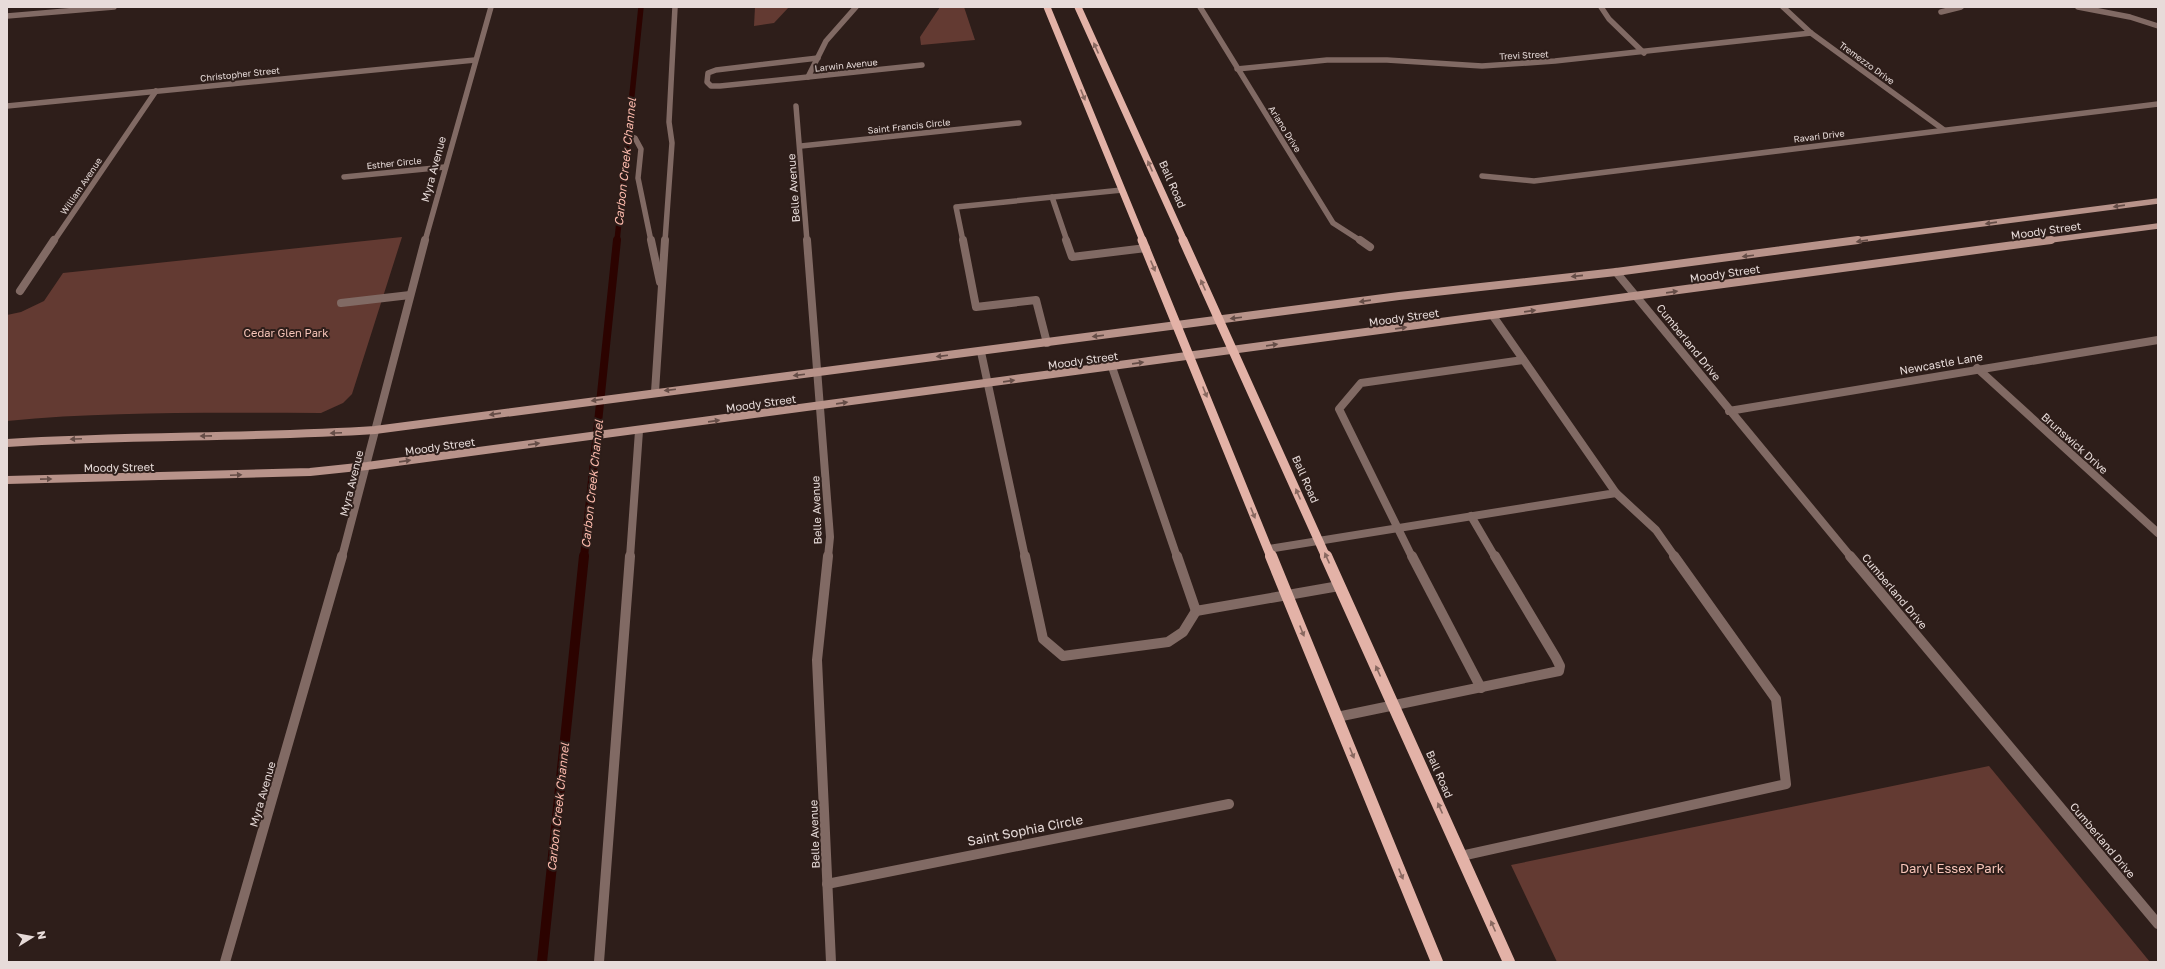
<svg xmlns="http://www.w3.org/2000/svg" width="2165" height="969" font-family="'Golos Text',sans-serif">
<rect width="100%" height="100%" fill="#2e1e1a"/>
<g fill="#633a32">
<polygon points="755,7 789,7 774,23 754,26"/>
<polygon points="940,7 964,7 975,40 921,45 920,37"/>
<path d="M402,237L352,394L343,403L321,413C216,413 112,411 7,421V315L21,312L44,301L63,273Z"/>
<polygon points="1989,766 2150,962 1557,962 1511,865"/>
</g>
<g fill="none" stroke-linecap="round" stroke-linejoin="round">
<polyline stroke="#2c0300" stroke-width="5.5" points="617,241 641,7"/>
<polyline stroke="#2c0300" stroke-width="8" points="584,557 617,240"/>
<polyline stroke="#2c0300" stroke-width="10" points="542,962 584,556"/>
<g stroke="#816a64" stroke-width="5.5">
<polyline points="808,77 720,86 711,86 707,82 708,73 716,70 818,58"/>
<polyline points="629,136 635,138 641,149 638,178 651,241"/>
<polyline points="1052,197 1067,241"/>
<polyline points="665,241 672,143 669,122 675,7"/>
<polyline points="963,241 956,207 1122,190"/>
</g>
<g stroke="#816a64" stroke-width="8">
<polyline points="651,240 660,282"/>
<polyline points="963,240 976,307 1036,300 1047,343"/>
<polyline points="1066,240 1072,257 1146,248"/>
<polyline points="341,303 410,295"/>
<polyline points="981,352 1025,557"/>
<polyline points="1112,367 1177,557"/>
<polyline points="655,392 665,240"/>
<polyline points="1616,493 1656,530 1675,557"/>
<polyline points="1471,516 1495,557"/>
<polyline points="1268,549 1616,493 1493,316"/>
<polyline points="630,557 639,431"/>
<polyline points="1412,557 1339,409 1361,383 1523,360"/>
</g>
<g stroke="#816a64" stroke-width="10">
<polyline points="1025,556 1043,639 1063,656 1168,642 1183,632 1196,611"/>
<polyline points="1177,556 1196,611 1339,586"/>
<polyline points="1412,556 1481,688"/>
<polyline points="1337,717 1559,671 1560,666 1556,658 1495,556"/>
<polyline points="1461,856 1786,784 1776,699 1674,556"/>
<polyline points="599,962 630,556"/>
</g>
<g stroke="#816a64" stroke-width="5.5">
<polyline points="856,7 826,41 808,77 922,65"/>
<polyline points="1200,7 1333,223 1361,241"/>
<polyline points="1601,7 1609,19 1644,53"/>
<polyline points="1783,7 1811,33 1944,130"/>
<polyline points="2078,7 2130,17 2158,26"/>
<polyline points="1941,12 1961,7"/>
<polyline points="7,16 114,7"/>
<polyline points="1237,69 1327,60 1387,60 1482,66 1555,61 1811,33"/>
<polyline points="7,106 475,60"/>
<polyline points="796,106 807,241"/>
<polyline points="801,146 1019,123"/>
<polyline points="1482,176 1534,181 2158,104"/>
<polyline points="344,177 445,167"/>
<polyline points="54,241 156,91"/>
<polyline points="425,241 491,7"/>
</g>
<g stroke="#816a64" stroke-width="8">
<polyline points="807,240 830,537 828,557"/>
<polyline points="1360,240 1370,247"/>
<polyline points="1616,272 1851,557"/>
<polyline points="20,291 54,240"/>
<polyline points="1977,368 2158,533"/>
<polyline points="1729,411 2158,340"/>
<polyline points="342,557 425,240"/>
</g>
<g stroke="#816a64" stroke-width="10">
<polyline points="828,556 817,660 831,962"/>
<polyline points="1850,556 2158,924"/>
<polyline points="827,884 1229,804"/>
<polyline points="225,962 342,556"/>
</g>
<g stroke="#b8938a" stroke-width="5.5">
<polyline points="1850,241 2158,201"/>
<polyline points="2043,241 2158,226"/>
</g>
<g stroke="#b8938a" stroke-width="8">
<path d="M7,443C130,435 252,438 375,430L1399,296L1616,272L1858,240"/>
<polyline points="7,480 310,472 367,466 2051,240"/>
</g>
<g stroke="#e3b2a7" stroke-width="7">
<polyline points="1047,7 1143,241"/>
<polyline points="1078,7 1184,241"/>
</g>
<g stroke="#e3b2a7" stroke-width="9">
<polyline points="1142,240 1271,557"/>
<polyline points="1183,240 1326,557"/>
</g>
<g stroke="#e3b2a7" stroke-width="12">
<polyline points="1271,556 1437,962"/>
<polyline points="1326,556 1509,962"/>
</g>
</g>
<defs><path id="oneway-solid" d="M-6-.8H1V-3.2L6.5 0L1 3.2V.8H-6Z"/></defs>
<g fill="#886860">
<use href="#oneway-solid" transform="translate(1096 48) rotate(-114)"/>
<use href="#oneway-solid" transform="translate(1083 95) rotate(68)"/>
<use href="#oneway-solid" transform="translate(1150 166) rotate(-114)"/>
<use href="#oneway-solid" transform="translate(1153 266) rotate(67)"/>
<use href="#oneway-solid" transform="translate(1203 285) rotate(-114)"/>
<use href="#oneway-solid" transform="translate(1205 392) rotate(68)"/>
<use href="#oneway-solid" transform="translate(1298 494) rotate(-114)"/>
<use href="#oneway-solid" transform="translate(1253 513) rotate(68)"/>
<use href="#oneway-solid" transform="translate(1327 558) rotate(-114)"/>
<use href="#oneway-solid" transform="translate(1302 631) rotate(68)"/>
<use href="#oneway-solid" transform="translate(1378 671) rotate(-114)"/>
<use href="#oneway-solid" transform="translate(1352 753) rotate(68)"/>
<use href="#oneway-solid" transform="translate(1440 808) rotate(-114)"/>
<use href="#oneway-solid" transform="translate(1401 874) rotate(68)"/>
<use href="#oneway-solid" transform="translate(1493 926) rotate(-114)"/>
</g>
<g fill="#654d47">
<use href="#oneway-solid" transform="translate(2119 206) rotate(172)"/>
<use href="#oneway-solid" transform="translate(1991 223) rotate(172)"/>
<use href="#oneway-solid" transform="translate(1862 241) rotate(172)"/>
<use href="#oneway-solid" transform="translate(1748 256) rotate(173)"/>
<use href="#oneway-solid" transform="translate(1577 276) rotate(174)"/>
<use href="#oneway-solid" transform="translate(1672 292) rotate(-8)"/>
<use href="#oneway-solid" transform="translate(1365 301) rotate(172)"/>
<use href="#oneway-solid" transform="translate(1530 311) rotate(-8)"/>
<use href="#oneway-solid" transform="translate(1236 318) rotate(173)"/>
<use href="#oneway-solid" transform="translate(1401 328) rotate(-8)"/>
<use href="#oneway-solid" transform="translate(1098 336) rotate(173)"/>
<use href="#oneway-solid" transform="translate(1272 345) rotate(-8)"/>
<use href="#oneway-solid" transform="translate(942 356) rotate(173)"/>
<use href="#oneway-solid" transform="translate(1138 363) rotate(-8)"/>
<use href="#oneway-solid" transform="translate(799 375) rotate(173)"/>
<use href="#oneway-solid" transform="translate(1009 381) rotate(-8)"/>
<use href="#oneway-solid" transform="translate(670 390) rotate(173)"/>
<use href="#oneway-solid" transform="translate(597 400) rotate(172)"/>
<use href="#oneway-solid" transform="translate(842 403) rotate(-8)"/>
<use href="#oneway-solid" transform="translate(495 414) rotate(172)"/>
<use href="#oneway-solid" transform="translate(714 421) rotate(-8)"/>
<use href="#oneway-solid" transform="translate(336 433) rotate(177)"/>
<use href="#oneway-solid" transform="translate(206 436) rotate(179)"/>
<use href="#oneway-solid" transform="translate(76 439) rotate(177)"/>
<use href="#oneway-solid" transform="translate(534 444) rotate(-8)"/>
<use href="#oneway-solid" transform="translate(405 461) rotate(-8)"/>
<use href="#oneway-solid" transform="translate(236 475) rotate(-2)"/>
<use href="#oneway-solid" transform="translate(46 479) rotate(-1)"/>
</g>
<g text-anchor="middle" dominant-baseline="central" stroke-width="4" stroke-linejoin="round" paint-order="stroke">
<g font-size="9" fill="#e7dbd9" stroke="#2e1e1a">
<text transform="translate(1524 55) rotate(-3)">Trevi Street</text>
<text transform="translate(1867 63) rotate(36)">Tremezzo Drive</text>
<text transform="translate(846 65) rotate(-6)">Larwin Avenue</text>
<text transform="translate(240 74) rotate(-6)">Christopher Street</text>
<text transform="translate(909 126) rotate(-6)">Saint Francis Circle</text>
<text transform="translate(1285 129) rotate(58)">Ariano Drive</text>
<text transform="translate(1819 136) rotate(-7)">Ravari Drive</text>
<text transform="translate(394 163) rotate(-6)">Esther Circle</text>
<text transform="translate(81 186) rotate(-56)">William Avenue</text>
</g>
<g font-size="11" fill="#e7dbd9" stroke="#2e1e1a">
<text transform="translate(433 169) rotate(-75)">Myra Avenue</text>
<text transform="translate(1173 184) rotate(66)">Ball Road</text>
<text transform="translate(793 188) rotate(-94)">Belle Avenue</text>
<text transform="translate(2046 230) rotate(-8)">Moody Street</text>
<text transform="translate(1725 273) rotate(-8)">Moody Street</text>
<text transform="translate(1404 317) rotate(-8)">Moody Street</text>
<text transform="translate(1689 342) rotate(51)">Cumberland Drive</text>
<text transform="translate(1083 360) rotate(-8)">Moody Street</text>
<text transform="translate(1941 363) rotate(-10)">Newcastle Lane</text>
<text transform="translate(761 403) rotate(-8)">Moody Street</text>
<text transform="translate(2075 443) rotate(42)">Brunswick Drive</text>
<text transform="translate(440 446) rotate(-8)">Moody Street</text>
<text transform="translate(119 467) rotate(-1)">Moody Street</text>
<text transform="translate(1306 479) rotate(66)">Ball Road</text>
<text transform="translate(351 483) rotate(-76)">Myra Avenue</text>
<text transform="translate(816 510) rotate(-92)">Belle Avenue</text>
<text transform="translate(1895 591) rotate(50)">Cumberland Drive</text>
<text transform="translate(1440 774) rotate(66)">Ball Road</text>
<text transform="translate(262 794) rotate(-74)">Myra Avenue</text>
<text transform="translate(814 834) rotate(-92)">Belle Avenue</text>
<text transform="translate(2103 840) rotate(50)">Cumberland Drive</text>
</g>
<g font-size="11" fill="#f6c4b8" stroke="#2e1e1a">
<text x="286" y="332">Cedar Glen Park</text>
</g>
<g font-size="12" font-style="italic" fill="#febbad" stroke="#2e1e1a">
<text transform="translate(625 162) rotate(-84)">Carbon Creek Channel</text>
<text transform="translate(592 484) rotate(-84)">Carbon Creek Channel</text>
<text transform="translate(558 807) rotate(-84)">Carbon Creek Channel</text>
</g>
<g font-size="13" fill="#e7dbd9" stroke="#2e1e1a">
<text transform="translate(1025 830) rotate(-11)">Saint Sophia Circle</text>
</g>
<g font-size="13" fill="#f6c4b8" stroke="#2e1e1a">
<text x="1952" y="868">Daryl Essex Park</text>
</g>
</g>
<rect width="2165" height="969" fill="none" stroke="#e7dbd9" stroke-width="16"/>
<g transform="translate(32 937) rotate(79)" stroke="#2e1e1a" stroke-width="3" paint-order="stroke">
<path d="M0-3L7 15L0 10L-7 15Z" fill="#e7dbd9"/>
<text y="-6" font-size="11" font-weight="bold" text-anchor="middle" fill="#e7dbd9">N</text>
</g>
</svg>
